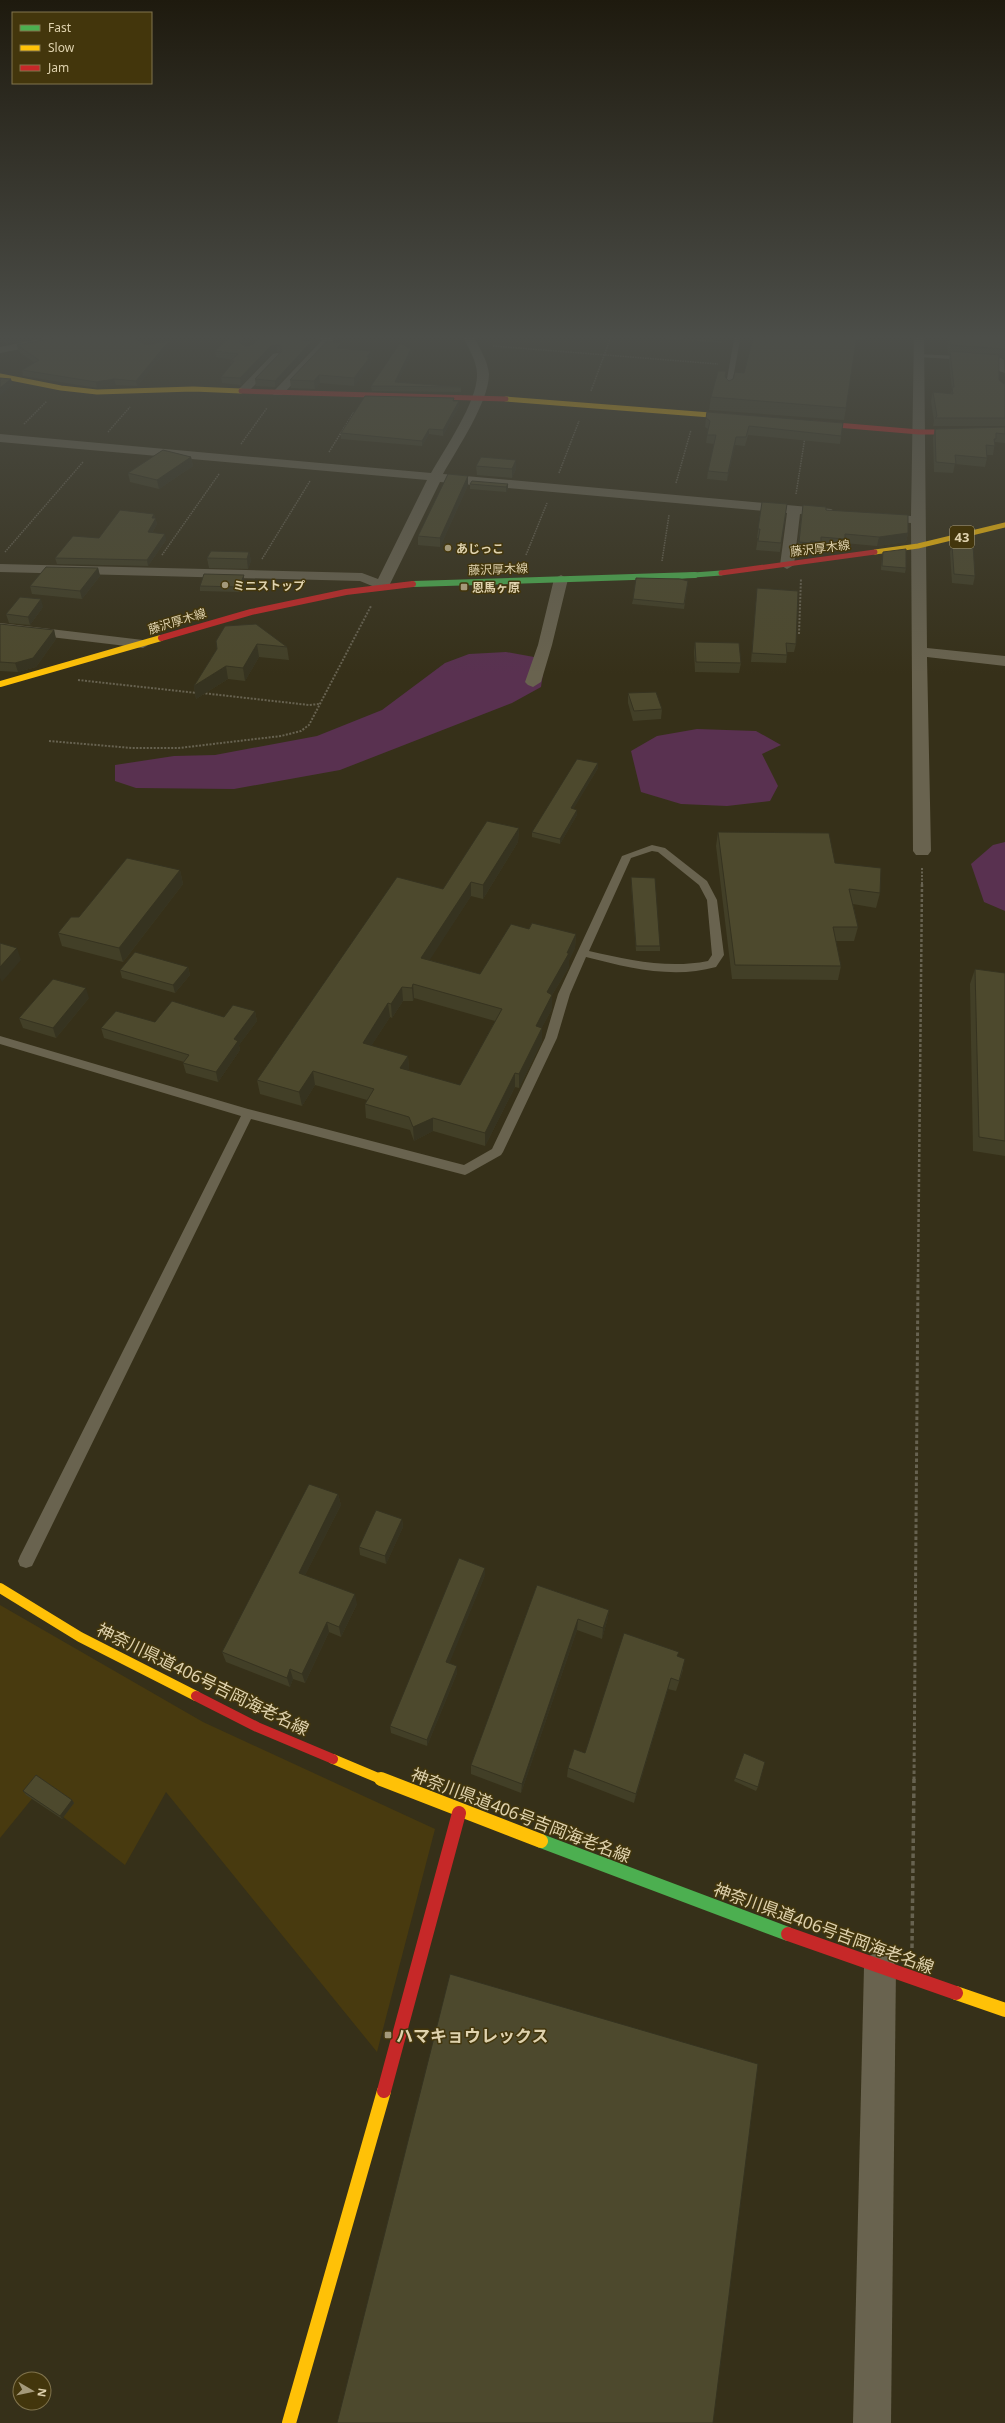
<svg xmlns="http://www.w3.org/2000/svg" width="1005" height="2423" font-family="'Noto Sans','Noto Sans JP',sans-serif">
<rect width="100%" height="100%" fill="#363019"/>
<polygon fill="#483a0f" points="0,1605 203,1722 435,1829 377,2052 166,1792 125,1865 35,1795 0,1838"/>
<g fill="#593150">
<polygon points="506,652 545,659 541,687 512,703 340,770 234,789 136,788 115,781 115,765 174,756 215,755 317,736 382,710 445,663 469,654"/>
<polygon points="697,729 756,731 781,745 762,754 778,786 770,801 727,806 681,804 641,792 631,751 657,736"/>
<polygon points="1005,842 1005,911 984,902 971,864 993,845"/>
</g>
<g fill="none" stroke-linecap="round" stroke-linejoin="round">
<polyline stroke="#468756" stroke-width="4" points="847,338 885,334"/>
<g stroke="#676250" stroke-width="1.5" stroke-dasharray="1.5 1" stroke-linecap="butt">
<polyline points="615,334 722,342"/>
<polyline points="493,346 718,364"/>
<polyline points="591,391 612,334"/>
<polyline points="24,424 47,401"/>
<polyline points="108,432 130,407"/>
<polyline points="241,444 267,408"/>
<polyline points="329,452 354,412"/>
<polyline points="559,473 579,421"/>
<polyline points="676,483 691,430"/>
<polyline points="796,494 805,437"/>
<polyline points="5,552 83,462"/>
<polyline points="162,555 219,474"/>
<polyline points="526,555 547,503"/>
<polyline points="262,559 310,481"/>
<polyline points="662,561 669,515"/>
</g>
<g stroke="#676250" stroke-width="2" stroke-dasharray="2 1.5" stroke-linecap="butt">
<polyline points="799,634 801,578"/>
<polyline points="78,680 197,693"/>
<polyline points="202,693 309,705 320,704"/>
<polyline points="49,741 132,748 179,748 281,736 301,731 309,725 371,606"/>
<polyline points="922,884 922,867"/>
</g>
<polyline stroke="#676250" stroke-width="2.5" stroke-dasharray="3 2" stroke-linecap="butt" points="918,1277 922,883"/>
<polyline stroke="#676250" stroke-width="3" stroke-dasharray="3.5 2.5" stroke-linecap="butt" points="914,1780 918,1276"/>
<polyline stroke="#676250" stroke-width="3.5" stroke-dasharray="4.5 3" stroke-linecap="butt" points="912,1948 914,1779"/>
<g fill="#69634f" fill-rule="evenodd">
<polygon points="299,334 314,334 332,339 329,341"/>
<polygon points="735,334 741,334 731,390 728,392 725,390"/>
<polygon points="862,334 837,337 834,335 834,334"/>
<polygon points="917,354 1001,358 1004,360 1005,373 999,371 998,362 919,357"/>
<path d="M652,845L665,848L707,881L717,900L724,955L716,967C673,979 629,968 586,957L570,994L557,1038L503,1152L501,1155L469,1173L465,1175L251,1119L32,1566L26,1568L20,1566L18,1561L20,1556L241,1116L0,1044V1036L248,1109L464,1165L492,1149L545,1038L558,994L622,856ZM652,851L658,852L699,885L707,900L712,955L708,961C668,969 629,960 589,951L631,858Z"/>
</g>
<g fill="#69634f" fill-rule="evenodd">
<polygon points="65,334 89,334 84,337 0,353 0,347"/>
<path d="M461,334H472C478,345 488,361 489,374C489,402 457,449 443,474L831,509L838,513L831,517L800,514L794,565L787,569L780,565L787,513L440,482L389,586L382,590L360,581L0,572V564L362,573L378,579L427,480L0,442V434L431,473C445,448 478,401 477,374C477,361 467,345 461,334Z"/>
<polygon points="914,334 924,334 927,648 1005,656 1005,666 927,657 931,851 928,855 916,855 913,851 911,523 878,521 871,517 878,513 911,516"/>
<polygon points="329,336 333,337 333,341 282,395 274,395 272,393 274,391 325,337"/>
<polygon points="277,353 281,354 281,358 247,393 239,393 237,391 239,389 273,354"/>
<polygon points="561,575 568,579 552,645 541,682 533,687 528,685 525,682 538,645 554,579"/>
<polygon points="0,623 143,640 150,644 143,648 0,631"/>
<polygon points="880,1951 891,1956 896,1967 891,2423 853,2423 864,1967 869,1956"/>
</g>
<polyline stroke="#4caf50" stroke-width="5" points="680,576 721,573"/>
<polyline stroke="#4caf50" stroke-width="6" points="413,584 695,575"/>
<polyline stroke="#4caf50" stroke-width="14" points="541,1841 788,1934"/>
<g stroke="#ffc107" stroke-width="5">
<polyline points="0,376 61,388 97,392 193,389 241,391"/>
<polyline points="506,399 736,417"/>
<polyline points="875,552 918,546 1005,525"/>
</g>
<polyline stroke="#ffc107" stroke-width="6" points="0,684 161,638"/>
<g stroke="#ffc107" stroke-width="10">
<polyline points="0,1588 80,1637 196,1696"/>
<polyline points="333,1759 383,1780"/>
</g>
<g stroke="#ffc107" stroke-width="14">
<polyline points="381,1779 541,1841"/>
<polyline points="956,1993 1005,2010"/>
<polyline points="289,2423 384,2091"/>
</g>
<g stroke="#c62828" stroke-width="5">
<polyline points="241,391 506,399"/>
<polyline points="813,423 919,432 1005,432"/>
<polyline points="721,573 875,552"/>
</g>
<polyline stroke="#c62828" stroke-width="6" points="161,638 251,612 346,592 413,584"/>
<polyline stroke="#c62828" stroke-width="10" points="196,1696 257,1727 333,1759"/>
<g stroke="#c62828" stroke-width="14">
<polyline points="788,1934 956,1993"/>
<polyline points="384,2091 459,1813"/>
</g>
</g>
<g fill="#423f27" fill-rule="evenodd">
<polygon points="0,334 55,334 8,344 0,339"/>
<polygon points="266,334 310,334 310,338 308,340 312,341 313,347 275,387 256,386 255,379 281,353 277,352 272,353 241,385 222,383 221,377 231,365 230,361 232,360 216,357 215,351 245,345 245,346 251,345"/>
<polygon points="947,334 1005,334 1005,378 1004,358 999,358 999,380 1004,384 1005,383 1005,426 933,426 934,421 931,401 933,392 951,394 952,390 949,360 950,354 948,354 947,346 949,338"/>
<polygon points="17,345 145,345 169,347 137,386 116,385 97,388 23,376 22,370 35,363 18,351"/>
<polygon points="342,348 372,359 370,361 371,365 354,386 320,383 315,389 291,388 290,380"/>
<polygon points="411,349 412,354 397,383 461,387 461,392 372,391 371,386"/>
<polygon points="725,378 729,381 846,408 844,420 709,410 711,397"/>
<polygon points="455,401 459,406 443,436 429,434 422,446 341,439 341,433"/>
<polygon points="706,418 843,423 840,444 748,435 745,446 735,445 727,481 707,479 708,471 714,444 706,443 708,429 705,427"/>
<polygon points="1005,427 1005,443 995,442 993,455 987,455 987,458 985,467 955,464 953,473 934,472 933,438 935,429"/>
<polygon points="191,457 193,466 159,489 130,482 128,473"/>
<polygon points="476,466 516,469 512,478 477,475"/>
<polygon points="468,476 468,485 440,547 418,545 418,536"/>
<polygon points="470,484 508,484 508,489 506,492 470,489"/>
<polygon points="762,502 787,504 780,552 756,550 758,538 757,538"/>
<polygon points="803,505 826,510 908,533 906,542 877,546 844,543 843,548 820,546 819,551 810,551 808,552 797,551"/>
<polygon points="154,514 157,524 152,533 166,540 148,566 57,564 55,558 99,538"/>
<polygon points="952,544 975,576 973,585 952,583 950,552"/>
<polygon points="249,552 251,561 248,569 209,568 207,558"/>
<polygon points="883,552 906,568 905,573 881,570 882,557"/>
<polygon points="98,568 100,576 82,599 32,594 30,586"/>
<polygon points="244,575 244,580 240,592 200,591 200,586"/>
<polygon points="688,581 684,609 632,604 633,599"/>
<polygon points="757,588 796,644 794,652 787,652 787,655 786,663 751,662"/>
<polygon points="43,607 30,625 9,623 6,614"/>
<polygon points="0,624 54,630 56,639 36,667 18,672 0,671"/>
<polygon points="225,626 287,647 289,660 259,657 245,681 228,679 196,699 194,686 217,649"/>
<polygon points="695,642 741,663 739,673 695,672 694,652"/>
<polygon points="628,693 662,709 661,719 633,721 628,703"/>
<polygon points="598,763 598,768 573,809 577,815 560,844 532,837 532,832"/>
<path d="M519,828L518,842L483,899L471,896L429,960L480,974L529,929L576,934L575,948L569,960V967L552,995V1009L542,1027V1041L519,1088L515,1087L485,1146L433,1131L414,1141L410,1130L366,1118L365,1104L367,1100L315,1085L302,1106L260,1094L257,1080L443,889ZM414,998L495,1021L460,1085L408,1071L409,1070L408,1056L371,1046L390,1017L392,1018L403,1001H413Z"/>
<polygon points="718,832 835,863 880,893 876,908 853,904 858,927 854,941 836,941 841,966 838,980 732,979 716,846"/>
<polygon points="180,870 183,884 123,962 62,946 58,933 79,917"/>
<polygon points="631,877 660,946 660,951 636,951 631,883"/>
<polygon points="188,967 190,975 175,993 122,978 120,970"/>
<polygon points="975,969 1005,973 1005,1156 973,1151 970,984"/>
<polygon points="89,998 56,1038 23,1028 19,1018"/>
<polygon points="255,1011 257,1021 239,1045 240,1050 218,1082 186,1073 183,1063 184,1062 104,1038 101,1028 155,1022 224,1017"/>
<polygon points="338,1494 341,1505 305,1575 357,1604 341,1637 329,1632 305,1683 293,1679 290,1687 226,1662 222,1652"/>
<polygon points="402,1519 403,1527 386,1564 360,1555 359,1547"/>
<polygon points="485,1575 449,1663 457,1673 427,1746 391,1733 390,1726"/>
<polygon points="537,1585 609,1610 607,1621 602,1639 577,1630 521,1793 471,1774 471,1765"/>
<polygon points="678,1656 683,1670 676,1691 668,1689 634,1803 567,1777 568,1768 585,1753"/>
<polygon points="744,1753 758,1787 756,1791 734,1781"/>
<polygon points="23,1791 72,1800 74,1803 62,1819 26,1795"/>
</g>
<g fill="#363320">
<polygon points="26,334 55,334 8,344 6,338"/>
<polygon points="250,334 261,334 240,349 239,342"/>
<polygon points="307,334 310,334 310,338 303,346 302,340"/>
<polygon points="169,341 169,347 137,386 136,381"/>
<polygon points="312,341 313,347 275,387 275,381"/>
<polygon points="341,343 342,351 337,348"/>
<polygon points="277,345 277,352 272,353 241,385 240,378 271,346"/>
<polygon points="411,349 412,354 395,387 395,382"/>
<polygon points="371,351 372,359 370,361 371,365 354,386 354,378 367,357"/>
<polygon points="319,375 320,383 315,389 314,381"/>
<polygon points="11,379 13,385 0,395 0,388"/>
<polygon points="114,379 116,385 97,388 96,382"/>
<polygon points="459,401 459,406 443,436 443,430"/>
<polygon points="429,429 429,434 422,446 422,441"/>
<polygon points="736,437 735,445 727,481 728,473"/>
<polygon points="191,457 193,466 159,489 157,480"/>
<polygon points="516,460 516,469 512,478 512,469"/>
<polygon points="468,476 468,485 440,547 440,538"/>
<polygon points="508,484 508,489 506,492 506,487"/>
<polygon points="154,514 157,524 149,538 148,532 152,518"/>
<polygon points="908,533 906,542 877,546 879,537"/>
<polygon points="165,534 166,540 148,566 147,560"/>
<polygon points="811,541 810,551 808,552 810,543"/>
<polygon points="249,552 251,561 248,569 247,559"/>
<polygon points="98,568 100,576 82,599 80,591"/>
<polygon points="244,575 244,580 240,592 239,587"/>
<polygon points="41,599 43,607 30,625 28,617"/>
<polygon points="54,630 56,639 36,667 18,672 15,663"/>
<polygon points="257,644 259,657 245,681 243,668"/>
<polygon points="226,666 228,679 196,699 194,686"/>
<polygon points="598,763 598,768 571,813 571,808"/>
<polygon points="577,810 577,815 560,844 560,839"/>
<polygon points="519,828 518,842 483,899 483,885"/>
<polygon points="180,870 183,884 123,962 119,948"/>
<polygon points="471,882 471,896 422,972 421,958"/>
<polygon points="576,934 575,948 569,960 569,967 552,995 552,1009 535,1040 536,1026 547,992"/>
<polygon points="17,948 21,960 2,982 0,978 0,967"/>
<polygon points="188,967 190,975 175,993 173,985"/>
<polygon points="413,984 414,998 413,1001 412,988"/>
<polygon points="402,987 403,1001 392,1018 391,1004"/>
<polygon points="86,988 89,998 56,1038 53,1028"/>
<polygon points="388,1003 390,1017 364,1057 363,1043"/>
<polygon points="255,1011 257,1021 239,1045 240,1050 218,1082 216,1072 234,1039"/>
<polygon points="542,1028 542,1041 519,1088 519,1074"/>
<polygon points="408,1056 409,1070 401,1082 400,1068"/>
<polygon points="313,1071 315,1085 302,1106 299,1092"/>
<polygon points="515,1073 515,1087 485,1146 485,1133"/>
<polygon points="433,1118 433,1131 414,1141 413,1127"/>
<polygon points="338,1494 341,1505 301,1583 299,1573"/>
<polygon points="402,1519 403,1527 386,1564 385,1556"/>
<polygon points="485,1568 485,1575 447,1669 446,1662"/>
<polygon points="355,1594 357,1604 341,1637 339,1627"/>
<polygon points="609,1610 607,1621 602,1639 603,1628"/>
<polygon points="578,1619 577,1630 521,1793 522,1784"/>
<polygon points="327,1622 329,1632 305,1683 302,1674"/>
<polygon points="457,1666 457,1673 427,1746 427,1740"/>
<polygon points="290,1669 293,1679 290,1687 287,1678"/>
<polygon points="671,1678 668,1689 634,1803 636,1794"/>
<polygon points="72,1800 74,1803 62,1819 60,1816"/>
</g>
<g fill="#4d492d" stroke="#363320" fill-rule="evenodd">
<polygon points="1,334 26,334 6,338"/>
<polygon points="75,334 129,334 145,345 169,341 136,381 114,379 96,382 22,370 39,360 17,345"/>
<polygon points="233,334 250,334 239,342 245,346 251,345 266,334 307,334 302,340 312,341 275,381 255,379 281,352 281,346 277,345 271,346 240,378 221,377 234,361 230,361 238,354 215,351"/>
<polygon points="754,334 857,335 846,408 711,397 718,371 726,371 725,377 729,381 733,379 735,372 744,373"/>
<polygon points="953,334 1005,334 1005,349 950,345 949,337 954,336"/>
<polygon points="327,341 341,343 337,348 371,351 367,357 370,357 354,378 319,375 314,381 290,380"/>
<polygon points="400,343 411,349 395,382 461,387 371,386"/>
<polygon points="950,351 999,355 999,380 1004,384 1005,383 1005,418 935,418 937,416 933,392 953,394 952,387 954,387"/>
<polygon points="0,378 11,379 0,388"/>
<polygon points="365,396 454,398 453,401 459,401 443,430 429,429 422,441 341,433"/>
<polygon points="707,412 843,423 841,436 749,426 746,437 736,437 728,473 708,471 716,435 707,435 710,421 706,418"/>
<polygon points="1005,427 1005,434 996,433 996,439 994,439 995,446 986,445 987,458 955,455 956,464 936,462 935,429"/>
<polygon points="163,450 191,457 157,480 128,473"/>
<polygon points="481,457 516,460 512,469 476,466"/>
<polygon points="448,474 468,476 440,538 418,536"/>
<polygon points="472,481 508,484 506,487 470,484"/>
<polygon points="762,502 787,504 781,543 758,541 760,529 758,529"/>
<polygon points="803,505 826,507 826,510 908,515 908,533 879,537 845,534 845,539 821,537 821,542 811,541 810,543 799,542"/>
<polygon points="120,510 154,514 152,518 156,518 148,532 165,534 147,560 55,558 73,536 99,538"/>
<polygon points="952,544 973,545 975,576 954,574"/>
<polygon points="906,549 906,568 882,566 883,552"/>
<polygon points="211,551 249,552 247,559 207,558"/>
<polygon points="46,567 98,568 80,591 30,586"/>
<polygon points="204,574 244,575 239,587 200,586"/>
<polygon points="636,578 680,579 688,581 684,604 633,599"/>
<polygon points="757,588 798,591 796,644 786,643 787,655 752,653"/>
<polygon points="20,597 41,599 28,617 6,614"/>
<polygon points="0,624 54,630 33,658 15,663 0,662"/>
<polygon points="256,624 287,647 257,644 243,668 226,666 194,686 217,649 216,641 225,626"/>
<polygon points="695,642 739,643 741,663 696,662"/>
<polygon points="656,692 662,709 634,711 628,693"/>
<polygon points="577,759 598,763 571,808 577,810 560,839 532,832"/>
<path d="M487,821L519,828L483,885L471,882L421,958L480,974L511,924L529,929L532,923L576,934L567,953H569L547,992L552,995L536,1026L542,1028L519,1074L515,1073L485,1133L433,1118L413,1127L409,1117L365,1104L374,1089L313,1071L299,1092L257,1080L397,877L443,889ZM413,984L502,1009L460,1085L400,1068L408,1056L363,1043L388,1003L391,1004L402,987L412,988Z"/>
<polygon points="718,832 829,833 835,863 881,868 880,893 849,889 858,927 833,927 841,966 735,965"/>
<polygon points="127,858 180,870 119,948 58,933 71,917 79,917"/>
<polygon points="631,877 655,878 660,946 636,946"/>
<polygon points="0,943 17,948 0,967"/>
<polygon points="135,952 188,967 173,985 120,970"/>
<polygon points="975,969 1005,973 1005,1141 979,1137"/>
<polygon points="53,979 86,988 53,1028 19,1018"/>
<polygon points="172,1001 224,1017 233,1005 255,1011 234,1039 238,1041 216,1072 183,1063 189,1055 101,1028 116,1011 155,1022"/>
<polygon points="309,1484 338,1494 299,1573 355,1594 339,1627 327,1622 302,1674 290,1669 287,1678 222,1652"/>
<polygon points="376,1510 402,1519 385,1556 359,1547"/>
<polygon points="459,1558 485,1568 446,1662 457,1666 427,1740 390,1726"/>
<polygon points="537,1585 609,1610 603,1628 578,1619 522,1784 471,1765"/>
<polygon points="624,1633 679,1652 677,1656 685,1659 679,1681 671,1678 636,1794 568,1768 574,1749 585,1753"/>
<polygon points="744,1753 765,1762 758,1787 735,1778"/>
<polygon points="36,1775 72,1800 60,1816 23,1791"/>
<polygon points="450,1974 758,2064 713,2423 337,2423"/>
</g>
<linearGradient id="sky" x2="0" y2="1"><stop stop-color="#1e1a0e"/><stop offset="0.5" stop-color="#4c4e49"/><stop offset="1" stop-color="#4c4e49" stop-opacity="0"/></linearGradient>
<rect width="1005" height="674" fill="url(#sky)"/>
<g fill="#a4997a" stroke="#43360c" stroke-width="1.5">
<circle cx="448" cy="548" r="4"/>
<circle cx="225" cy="585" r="4"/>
<rect x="460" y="583" width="8" height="8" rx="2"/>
<rect x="384" y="2031" width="8" height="8" rx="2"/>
</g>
<g text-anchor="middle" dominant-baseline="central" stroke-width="3" stroke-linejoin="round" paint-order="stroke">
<g font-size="12" font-weight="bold" fill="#dfd2ae" stroke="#43360c" text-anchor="start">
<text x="456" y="548">あじっこ</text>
<text x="233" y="585">ミニストップ</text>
<text x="472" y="587">恩馬ヶ原</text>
</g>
<g font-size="12" fill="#dfd2ae" stroke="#43360c">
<text transform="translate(820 548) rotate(-7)">藤沢厚木線</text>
<text transform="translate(498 569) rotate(-2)">藤沢厚木線</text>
<text transform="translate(177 621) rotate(-17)">藤沢厚木線</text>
</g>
<rect fill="#43360c" stroke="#b0a37d" stroke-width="1" x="950" y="526" width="24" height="22" rx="3"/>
<g font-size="13" font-weight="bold" fill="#dfd2ae">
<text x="962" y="537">43</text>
</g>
<g font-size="17" fill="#dfd2ae" stroke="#43360c">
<text transform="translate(203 1679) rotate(26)">神奈川県道406号吉岡海老名線</text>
<text transform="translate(521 1815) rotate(21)">神奈川県道406号吉岡海老名線</text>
<text transform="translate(824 1928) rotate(20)">神奈川県道406号吉岡海老名線</text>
</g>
<g font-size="17" font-weight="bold" fill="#dfd2ae" stroke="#43360c" text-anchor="start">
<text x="396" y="2035">ハマキョウレックス</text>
</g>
</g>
<rect x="12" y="12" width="140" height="72" fill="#43360c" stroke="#81744d"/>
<rect x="20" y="25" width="20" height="6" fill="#4caf50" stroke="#81744d"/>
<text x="48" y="32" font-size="12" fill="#dfd2ae">Fast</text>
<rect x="20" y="45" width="20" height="6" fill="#ffc107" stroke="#81744d"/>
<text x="48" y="52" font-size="12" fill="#dfd2ae">Slow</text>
<rect x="20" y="65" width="20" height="6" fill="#c62828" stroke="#81744d"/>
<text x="48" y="72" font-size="12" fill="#dfd2ae">Jam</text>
<g transform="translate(32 2391) rotate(99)"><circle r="19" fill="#43360c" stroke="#81744d"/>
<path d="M0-3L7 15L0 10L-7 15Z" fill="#a4997a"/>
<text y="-6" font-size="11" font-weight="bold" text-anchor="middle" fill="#dfd2ae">N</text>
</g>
</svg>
